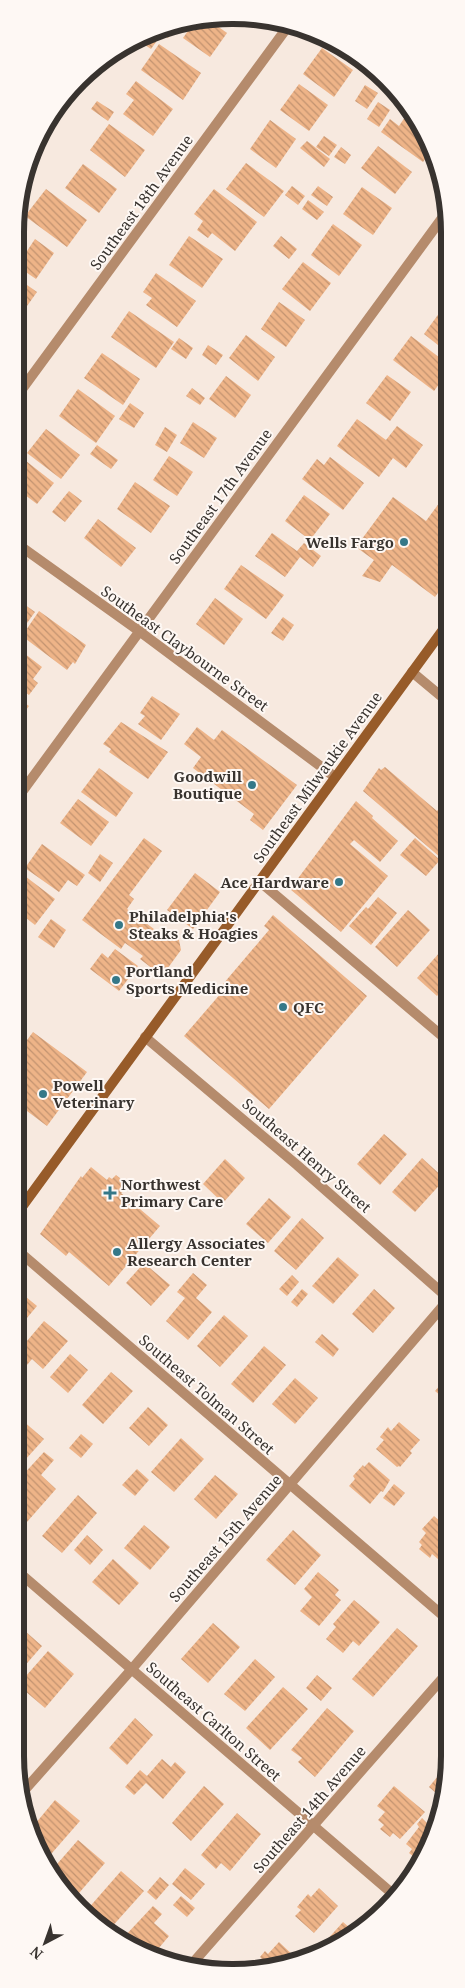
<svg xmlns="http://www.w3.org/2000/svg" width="465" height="1988" font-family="'Noto Serif',serif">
<defs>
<pattern id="building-back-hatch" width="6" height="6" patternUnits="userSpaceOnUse" patternTransform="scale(1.25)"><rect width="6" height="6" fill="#eeb488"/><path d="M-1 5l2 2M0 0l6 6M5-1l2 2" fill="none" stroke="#c29370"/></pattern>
</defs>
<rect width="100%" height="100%" fill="#f7e9df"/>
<g fill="url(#building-back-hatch)">
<polygon points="209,20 227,33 210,57 183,38 195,21"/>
<polygon points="176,22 180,22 168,38 159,31"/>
<polygon points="157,32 161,35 151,49 139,41"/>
<polygon points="159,44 201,73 183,100 141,70"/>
<polygon points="322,48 353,70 334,97 303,74"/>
<polygon points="136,81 173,109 153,136 123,114 134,100 126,94"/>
<polygon points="299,84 328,105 309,131 280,110"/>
<polygon points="365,85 378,93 367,109 355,101"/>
<polygon points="97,101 114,112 108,121 91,109"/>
<polygon points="378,102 390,110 379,127 367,119"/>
<polygon points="409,111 428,137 432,150 423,162 381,132 390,119 399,126"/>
<polygon points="270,120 296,139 276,168 250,149"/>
<polygon points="109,124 145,150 125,177 90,150"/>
<polygon points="324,136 337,145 329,156 316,147"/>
<polygon points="307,141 330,159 324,167 300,148"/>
<polygon points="378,146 412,172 395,194 361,168"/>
<polygon points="341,147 351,155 345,164 334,157"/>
<polygon points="246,163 284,191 264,217 226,189"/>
<polygon points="83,164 117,189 99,213 65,188"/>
<polygon points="292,186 305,196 298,205 285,195"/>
<polygon points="318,186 333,197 327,206 311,195"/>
<polygon points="362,187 392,208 373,235 343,214"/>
<polygon points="46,189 87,220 67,247 25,216"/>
<polygon points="214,189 257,222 235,251 212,233 208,238 197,230 203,221 194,214"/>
<polygon points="308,200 324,212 317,220 302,209"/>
<polygon points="333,224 362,245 339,276 311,255"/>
<polygon points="189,236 223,259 202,288 169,265"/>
<polygon points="281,236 297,249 289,259 273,246"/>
<polygon points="35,239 54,253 36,279 17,266"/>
<polygon points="303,262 331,283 310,311 282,289"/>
<polygon points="156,273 196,301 177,327 146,305 152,298 143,292"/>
<polygon points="17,278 37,292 17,320"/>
<polygon points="279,302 305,320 286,347 261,329"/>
<polygon points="129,311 174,342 156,368 111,337"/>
<polygon points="440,312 448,318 448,353 424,334"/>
<polygon points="246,335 275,357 258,381 229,358"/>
<polygon points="411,336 448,364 448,372 434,391 393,360"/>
<polygon points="179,338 193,348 186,359 171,349"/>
<polygon points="208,345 223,355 216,365 202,355"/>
<polygon points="102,353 140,379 123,405 84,378"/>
<polygon points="387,375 411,392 390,421 366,403"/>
<polygon points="226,376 251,395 235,418 209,399"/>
<polygon points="192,388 205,398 200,405 186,396"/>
<polygon points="78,389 115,416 96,443 59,416"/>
<polygon points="130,403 144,413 134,428 119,419"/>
<polygon points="357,419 386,440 397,426 423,445 406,468 393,458 379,477 337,446"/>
<polygon points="193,422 217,438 204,458 180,443"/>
<polygon points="165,427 177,435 167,452 155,445"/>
<polygon points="46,429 80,455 61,479 27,453"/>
<polygon points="97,445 118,460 111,469 90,454"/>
<polygon points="169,456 193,472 177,496 153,480"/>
<polygon points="21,457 54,483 37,504 17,489 17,463"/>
<polygon points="330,457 364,483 343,510 302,479 317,459 324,465"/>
<polygon points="135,482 170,506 151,533 117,509"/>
<polygon points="69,491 82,501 65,522 52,512"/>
<polygon points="448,491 448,579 435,597 392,565 380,582 362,576 374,560 356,547 393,497 426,521"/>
<polygon points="304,495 330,514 310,540 285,521"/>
<polygon points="98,519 136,548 121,567 84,538"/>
<polygon points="272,533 297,551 304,543 321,556 313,567 300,557 285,577 255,556"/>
<polygon points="241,565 284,595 266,619 224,589"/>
<polygon points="215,598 243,619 224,645 196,624"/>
<polygon points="17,599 35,612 22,630 16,626"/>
<polygon points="39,611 86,645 75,664 73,662 67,670 22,636"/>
<polygon points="283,617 294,625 283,641 271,633"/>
<polygon points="20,650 42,667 33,679 38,683 29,695 16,685 16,654"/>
<polygon points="152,696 180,714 161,740 138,724 145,716 140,713"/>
<polygon points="16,697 29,706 16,723"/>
<polygon points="121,722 168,752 148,779 109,752 111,749 103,744"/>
<polygon points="197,727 214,740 222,730 297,785 263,830 250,820 254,814 193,768 201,757 184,744"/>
<polygon points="385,767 437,811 448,798 448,850 441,858 363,791 379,768 381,770"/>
<polygon points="99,768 133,793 116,817 81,792"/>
<polygon points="78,799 109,822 91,846 60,823"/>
<polygon points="356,801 373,816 372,818 398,841 380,862 354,840 350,844 388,876 341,932 290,889"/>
<polygon points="144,838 162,851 129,895 134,899 127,909 158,932 160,930 168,936 170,933 179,940 181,950 162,976 140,959 143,956 125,943 121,949 82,920"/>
<polygon points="415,838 440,860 426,876 400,855"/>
<polygon points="42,844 85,875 77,886 68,880 59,892 25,868"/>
<polygon points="100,854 113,863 100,882 88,873"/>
<polygon points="21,873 55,899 35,925 16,910 16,879"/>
<polygon points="195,873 220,892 193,929 167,910"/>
<polygon points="448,892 448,910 439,903"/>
<polygon points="378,897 397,913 371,945 349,926 366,907 368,909"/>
<polygon points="408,910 430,930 397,967 375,947"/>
<polygon points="273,915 367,996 269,1109 184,1036 222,992 218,990 269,930 264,926"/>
<polygon points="51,919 66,930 54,948 38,937"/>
<polygon points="16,938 25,944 16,957"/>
<polygon points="448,943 448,984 437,996 417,978"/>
<polygon points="115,949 138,966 119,991 90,969 102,953 108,958"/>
<polygon points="33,1032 87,1072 47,1126 19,1105 21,1102 16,1098 16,1055"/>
<polygon points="384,1134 407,1154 380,1185 357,1164"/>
<polygon points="422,1158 445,1179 415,1212 392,1192"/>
<polygon points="225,1159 245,1178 223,1203 203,1184"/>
<polygon points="91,1167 107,1180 109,1177 112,1179 116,1175 125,1182 121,1188 124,1191 121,1193 160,1226 109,1286 69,1252 66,1256 40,1234 81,1176 82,1178"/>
<polygon points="269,1198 291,1217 268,1243 246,1224"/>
<polygon points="302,1218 324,1238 296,1270 274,1251"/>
<polygon points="338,1257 359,1275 333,1304 312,1286"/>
<polygon points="144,1263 170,1285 151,1306 126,1283"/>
<polygon points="193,1273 207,1285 196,1298 212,1312 188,1340 166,1321 185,1298 177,1292"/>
<polygon points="292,1275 299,1282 287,1296 279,1289"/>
<polygon points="16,1282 23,1289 20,1292 37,1306 16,1331"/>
<polygon points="302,1289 308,1294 297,1307 291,1302"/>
<polygon points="374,1289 395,1308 373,1333 352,1314"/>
<polygon points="224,1315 248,1336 220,1367 197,1346"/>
<polygon points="44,1321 68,1341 43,1369 32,1359 27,1365 15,1355 16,1344 21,1348"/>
<polygon points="322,1334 339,1349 333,1357 315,1342"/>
<polygon points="264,1346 286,1365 253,1403 231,1384"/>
<polygon points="70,1354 88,1370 68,1393 50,1377"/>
<polygon points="111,1372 133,1391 103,1424 82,1405"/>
<polygon points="448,1376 448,1402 435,1391"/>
<polygon points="295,1378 318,1398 295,1424 272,1404"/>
<polygon points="148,1407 168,1425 149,1446 129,1428"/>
<polygon points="15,1414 44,1439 15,1471"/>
<polygon points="399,1422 420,1440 410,1451 412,1453 400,1467 399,1466 397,1467 376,1449 384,1440 380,1437 388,1427 391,1431"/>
<polygon points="81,1434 93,1444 81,1458 69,1448"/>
<polygon points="181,1438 204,1459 174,1492 151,1472"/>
<polygon points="44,1452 54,1460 41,1475 56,1489 27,1522 15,1512 15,1497 26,1484 20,1478"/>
<polygon points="369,1462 390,1480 383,1492 381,1491 370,1504 349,1486 355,1479 353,1476 363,1465 364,1467"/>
<polygon points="137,1469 149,1480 135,1496 122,1485"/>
<polygon points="215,1475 238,1494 216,1519 194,1499"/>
<polygon points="394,1484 405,1493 394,1506 383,1498"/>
<polygon points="78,1495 97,1513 62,1553 42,1536"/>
<polygon points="434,1516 447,1527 448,1526 448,1550 438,1559 432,1554 430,1558 419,1549 422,1545 419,1542 426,1533 422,1529"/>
<polygon points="144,1525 170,1547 150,1570 124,1548"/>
<polygon points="293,1530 321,1555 295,1585 266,1560"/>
<polygon points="87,1535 103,1550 90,1565 74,1550"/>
<polygon points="113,1559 139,1583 119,1605 92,1582"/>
<polygon points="318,1572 339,1590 335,1595 341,1600 319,1626 300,1611 312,1597 304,1589"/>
<polygon points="354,1600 380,1622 359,1646 353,1641 343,1653 326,1639 336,1627 333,1624"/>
<polygon points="213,1623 240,1647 208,1683 181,1659"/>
<polygon points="17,1624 42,1646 15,1677 15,1625"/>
<polygon points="397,1628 418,1646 373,1697 352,1679"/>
<polygon points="48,1651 74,1674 45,1708 18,1685"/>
<polygon points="255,1659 275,1677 245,1711 224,1694"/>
<polygon points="317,1675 332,1688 321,1701 306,1688"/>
<polygon points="283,1687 308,1709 270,1750 246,1728"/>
<polygon points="327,1708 354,1731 315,1777 298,1762 302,1758 291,1750"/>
<polygon points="15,1717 25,1726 15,1737"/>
<polygon points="135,1718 153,1735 127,1765 109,1748"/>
<polygon points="162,1759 171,1767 175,1762 186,1772 163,1799 146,1783 134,1795 125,1787 140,1770 147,1776"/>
<polygon points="438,1776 446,1783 437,1794 429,1787"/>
<polygon points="204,1786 224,1804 191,1841 172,1823"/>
<polygon points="394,1786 425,1812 400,1839 393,1833 390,1837 380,1829 384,1825 378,1820 385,1812 377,1806"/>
<polygon points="55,1800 80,1821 45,1861 31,1838 30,1830"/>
<polygon points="237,1813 261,1834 230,1871 221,1863 216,1869 201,1855"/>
<polygon points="422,1818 433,1829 423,1859 419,1861 409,1853 412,1849 406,1844 419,1827 417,1824"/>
<polygon points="78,1840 105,1863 73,1900 66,1894 51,1871"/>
<polygon points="185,1868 205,1884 191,1900 172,1884"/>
<polygon points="121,1871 144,1891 109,1930 86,1911"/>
<polygon points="160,1877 169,1885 156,1900 147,1892"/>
<polygon points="319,1888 338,1906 314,1933 295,1916 301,1910 297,1907 308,1894 311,1897"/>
<polygon points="181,1896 195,1908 187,1917 173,1905"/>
<polygon points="153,1906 162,1914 154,1923 169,1936 153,1955 137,1951 123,1938"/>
<polygon points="343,1922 350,1928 353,1924 360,1930 322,1949 327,1944 325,1942"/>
<polygon points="279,1942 297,1959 289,1966 270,1967 260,1957 265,1951 268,1954"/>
</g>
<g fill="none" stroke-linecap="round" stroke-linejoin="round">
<g stroke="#b58b6c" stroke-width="10">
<polyline points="17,396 289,25"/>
<polyline points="16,543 139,631 335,777"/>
<polyline points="412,672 448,702"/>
<polyline points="259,881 448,1041"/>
<polyline points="145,1037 297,1165 448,1298"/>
<polyline points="16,1249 448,1620"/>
<polyline points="15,1569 394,1895"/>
<polyline points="22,1793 131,1670 448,1300"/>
<polyline points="191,1965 448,1672"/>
</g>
<polyline stroke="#b58b6c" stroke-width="10" points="16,800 448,210"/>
<polyline stroke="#975b29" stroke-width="10" points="16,1215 448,623"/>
</g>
<g fill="#357888" stroke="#fef8f4" stroke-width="2">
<circle cx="404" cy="542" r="5"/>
<circle cx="252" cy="785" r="5"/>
<circle cx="339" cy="882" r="5"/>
<circle cx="119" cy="925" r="5"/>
<circle cx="116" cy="980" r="5"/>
<circle cx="283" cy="1007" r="5"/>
<circle cx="43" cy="1094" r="5"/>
<path d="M107.5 1185.5h5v5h5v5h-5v5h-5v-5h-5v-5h5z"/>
<circle cx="117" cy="1252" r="5"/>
</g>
<g text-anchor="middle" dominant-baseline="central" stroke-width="4" stroke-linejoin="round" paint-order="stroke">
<g font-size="15" fill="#38332f" stroke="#fef8f4">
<text transform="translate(141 202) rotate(-54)">Southeast 18th Avenue</text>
<text transform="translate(220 496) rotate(-54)">Southeast 17th Avenue</text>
<text transform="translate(185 648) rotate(36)">Southeast Claybourne Street</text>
<text transform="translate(317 777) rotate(-54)">Southeast Milwaukie Avenue</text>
<text transform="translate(307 1155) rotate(41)">Southeast Henry Street</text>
<text transform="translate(207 1394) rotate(41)">Southeast Tolman Street</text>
<text transform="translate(225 1538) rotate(-49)">Southeast 15th Avenue</text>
<text transform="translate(214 1721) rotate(41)">Southeast Carlton Street</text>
<text transform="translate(309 1809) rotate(-49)">Southeast 14th Avenue</text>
</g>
<g font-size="15" font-weight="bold" fill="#38332f" stroke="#fef8f4" text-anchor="start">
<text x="394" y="542" text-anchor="end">Wells Fargo</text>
<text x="242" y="776" text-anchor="end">Goodwill<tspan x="242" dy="17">Boutique</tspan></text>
<text x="329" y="882" text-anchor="end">Ace Hardware</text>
<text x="129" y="916">Philadelphia's<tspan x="129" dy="17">Steaks &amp; Hoagies</tspan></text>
<text x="126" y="971">Portland<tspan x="126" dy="17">Sports Medicine</tspan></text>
<text x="293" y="1007">QFC</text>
<text x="53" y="1085">Powell<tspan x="53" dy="17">Veterinary</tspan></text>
<text x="121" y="1184">Northwest<tspan x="121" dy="17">Primary Care</tspan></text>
<text x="127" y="1243">Allergy Associates<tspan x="127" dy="17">Research Center</tspan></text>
</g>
</g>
<path d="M0 0H465V1988H0ZM232 24H233A208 208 0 0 1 441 232V1756A208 208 0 0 1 233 1964H232A208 208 0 0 1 24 1756V232A208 208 0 0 1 232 24Z" fill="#fef8f4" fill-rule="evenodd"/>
<path fill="none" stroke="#38332f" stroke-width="6" d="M232 24H233A208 208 0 0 1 441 232V1756A208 208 0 0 1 233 1964H232A208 208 0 0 1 24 1756V232A208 208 0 0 1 232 24Z"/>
<g transform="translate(45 1943) rotate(221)" stroke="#fef8f4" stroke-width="4" paint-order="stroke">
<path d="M0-4L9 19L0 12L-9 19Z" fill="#38332f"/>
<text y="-8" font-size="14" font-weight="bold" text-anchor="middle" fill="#38332f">N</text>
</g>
</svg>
